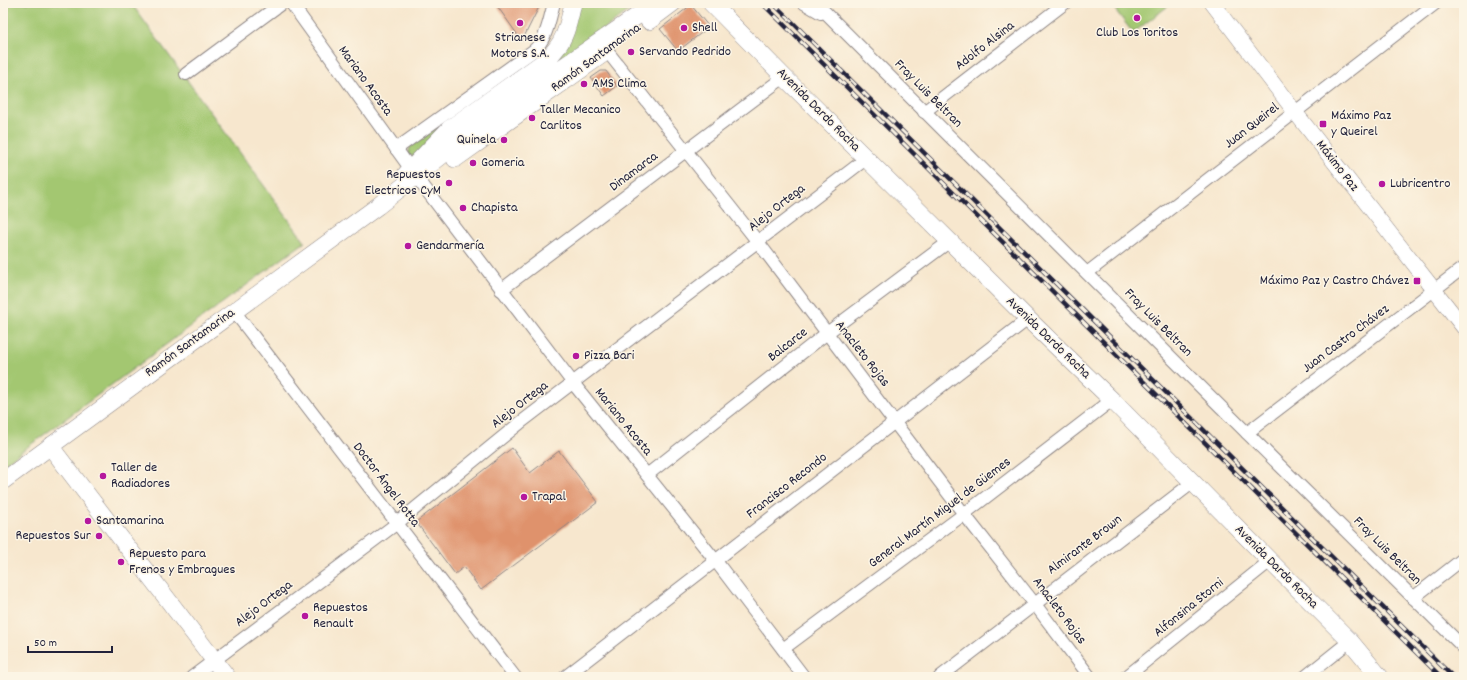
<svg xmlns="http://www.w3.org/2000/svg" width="1467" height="680" font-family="Dekko,sans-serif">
<rect width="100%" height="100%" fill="#fcf5e5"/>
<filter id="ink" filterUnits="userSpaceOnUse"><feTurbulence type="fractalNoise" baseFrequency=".025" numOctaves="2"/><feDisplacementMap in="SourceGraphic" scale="8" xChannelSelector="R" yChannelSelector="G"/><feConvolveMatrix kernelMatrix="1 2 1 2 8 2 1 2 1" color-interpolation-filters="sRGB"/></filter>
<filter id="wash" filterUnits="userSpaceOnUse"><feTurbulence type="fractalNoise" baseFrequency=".012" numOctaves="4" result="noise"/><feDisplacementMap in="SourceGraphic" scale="16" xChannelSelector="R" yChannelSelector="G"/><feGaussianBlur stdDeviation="0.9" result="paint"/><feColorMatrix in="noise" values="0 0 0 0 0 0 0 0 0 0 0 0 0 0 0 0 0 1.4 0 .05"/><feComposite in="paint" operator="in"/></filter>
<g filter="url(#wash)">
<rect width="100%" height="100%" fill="#f7e7ce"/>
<g fill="#a3c771" stroke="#627456">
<polygon points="3,3 131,3 305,242 3,465"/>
<polygon points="578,3 639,3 550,70"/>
<polygon points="1110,3 1172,3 1133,33"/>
<polygon points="443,123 416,156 408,156 410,147"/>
</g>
<g id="blocks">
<g fill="#df926c">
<polygon points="495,3 538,3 540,5 522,41"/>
<polygon points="691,5 709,27 678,51 660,29"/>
<polygon points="601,71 606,71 617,86 604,96 591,78"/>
<polygon points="512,448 530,473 559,451 598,502 481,590 464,567 455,574 416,522"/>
</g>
</g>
</g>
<g filter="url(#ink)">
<use href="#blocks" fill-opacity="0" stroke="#8c8484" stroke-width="1"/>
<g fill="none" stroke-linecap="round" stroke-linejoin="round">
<g stroke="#8c8484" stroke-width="14">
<g id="minor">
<polyline points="291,3 415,175"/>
<polyline points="804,3 821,13"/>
<polyline points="816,3 1247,433 1464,648"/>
<polyline points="607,51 758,242 964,514 1034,603 1090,677"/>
<polyline points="186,74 282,3"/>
<polyline points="924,112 1065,3"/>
<path d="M396,149L533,51C547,39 549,21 554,3"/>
<polyline points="421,183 573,383 715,560 804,677"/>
<polyline points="1087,273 1436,3"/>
<polyline points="501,290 784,77"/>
<polyline points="234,311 515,677"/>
<polyline points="1247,433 1464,267"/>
<polyline points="647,475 827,333 950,241"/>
<polyline points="1413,598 1464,558"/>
<polyline points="783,649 964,514 1112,400"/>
<polyline points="192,677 396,524 520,423 867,158"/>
<polyline points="565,677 1028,319"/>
<polyline points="940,677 1192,483"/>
<polyline points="1126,677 1270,561"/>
<polyline points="1305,677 1350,641"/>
</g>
</g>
<g stroke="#8c8484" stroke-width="16">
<polyline id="tertiary" points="1212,3 1295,112 1464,328"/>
</g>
<g stroke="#8c8484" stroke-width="18">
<g id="secondary">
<polyline points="711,3 784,77 1028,319 1112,400 1270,561 1350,641 1380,677"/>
<polyline points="649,21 673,3"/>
<polyline points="455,159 603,54"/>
<path d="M406,174L449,129L546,60C565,43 568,26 573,3"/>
<polyline points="50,446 227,677"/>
<polyline points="3,481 378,206 493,115 656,3"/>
</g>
</g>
<use href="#minor" stroke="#fff" stroke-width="12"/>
<use href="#tertiary" stroke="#fff" stroke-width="15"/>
<use href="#secondary" stroke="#fff" stroke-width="17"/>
<g stroke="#22223b" stroke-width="4.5">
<g id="rail">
<polyline points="762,3 1441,677"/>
<polyline points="773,3 1453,677"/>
</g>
</g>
<use href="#rail" stroke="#fcf5e5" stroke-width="3" stroke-dasharray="9" stroke-linecap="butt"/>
</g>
</g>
<g fill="#b5179e" stroke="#fcf5e5" stroke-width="1.5">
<circle cx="1137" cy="18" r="4"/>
<circle cx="520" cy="23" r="4"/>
<circle cx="684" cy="28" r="4"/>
<circle cx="631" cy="52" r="4"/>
<circle cx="584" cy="84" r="4"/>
<circle cx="532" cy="118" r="4"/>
<rect x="1319" y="120" width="8" height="8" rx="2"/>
<circle cx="504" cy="140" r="4"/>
<circle cx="473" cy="163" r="4"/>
<circle cx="449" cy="183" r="4"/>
<circle cx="1382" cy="184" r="4"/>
<circle cx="463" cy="208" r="4"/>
<circle cx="408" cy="246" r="4"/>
<rect x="1413" y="277" width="8" height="8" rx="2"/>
<circle cx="576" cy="356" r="4"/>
<circle cx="103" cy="476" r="4"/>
<circle cx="524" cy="497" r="4"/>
<circle cx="88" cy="521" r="4"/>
<circle cx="99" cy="536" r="4"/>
<circle cx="121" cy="562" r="4"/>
<circle cx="305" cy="616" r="4"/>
</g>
<g text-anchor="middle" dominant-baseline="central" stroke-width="3" stroke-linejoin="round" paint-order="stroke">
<g font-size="14" fill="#22223b" stroke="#fcf5e5" text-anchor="start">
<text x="692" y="28">Shell</text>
<text x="1137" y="33" text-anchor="middle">Club Los Toritos</text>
<text x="520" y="38" text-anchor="middle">Strianese<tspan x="520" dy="16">Motors S.A.</tspan></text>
<text x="639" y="52">Servando Pedrido</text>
<text x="592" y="84">AMS Clima</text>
<text x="540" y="110">Taller Mecanico<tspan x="540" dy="16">Carlitos</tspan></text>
<text x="1331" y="116">Máximo Paz<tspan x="1331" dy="16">y Queirel</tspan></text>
<text x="496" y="140" text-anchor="end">Quinela</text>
<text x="481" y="163">Gomeria</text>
<text x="441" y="175" text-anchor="end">Repuestos<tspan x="441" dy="16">Electricos CyM</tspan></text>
<text x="1390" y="184">Lubricentro</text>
<text x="471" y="208">Chapista</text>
<text x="416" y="246">Gendarmería</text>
<text x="1409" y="281" text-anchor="end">Máximo Paz y Castro Chávez</text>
<text x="584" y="356">Pizza Bari</text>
<text x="111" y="468">Taller de<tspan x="111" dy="16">Radiadores</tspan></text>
<text x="532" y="497">Trapal</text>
<text x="96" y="521">Santamarina</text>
<text x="91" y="536" text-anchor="end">Repuestos Sur</text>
<text x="129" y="554">Repuesto para<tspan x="129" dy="16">Frenos y Embragues</tspan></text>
<text x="313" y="608">Repuestos<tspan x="313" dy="16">Renault</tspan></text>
</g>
<g font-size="14" fill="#22223b" stroke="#fcf5e5">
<text transform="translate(985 46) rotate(-38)">Adolfo Alsina</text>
<text transform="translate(596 58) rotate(-36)">Ramón Santamarina</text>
<text transform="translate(365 81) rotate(54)">Mariano Acosta</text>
<text transform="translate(928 94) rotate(45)">Fray Luis Beltran</text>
<text transform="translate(818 110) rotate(45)">Avenida Dardo Rocha</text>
<text transform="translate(1252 126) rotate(-38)">Juan Queirel</text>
<text transform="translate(1337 166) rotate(52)">Máximo Paz</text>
<text transform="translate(634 172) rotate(-37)">Dinamarca</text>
<text transform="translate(777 208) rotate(-38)">Alejo Ortega</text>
<text transform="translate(1158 323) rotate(45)">Fray Luis Beltran</text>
<text transform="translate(1048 338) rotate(44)">Avenida Dardo Rocha</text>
<text transform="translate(1346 339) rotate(-37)">Juan Castro Chávez</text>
<text transform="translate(190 343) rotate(-36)">Ramón Santamarina</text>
<text transform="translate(788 345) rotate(-38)">Balcarce</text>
<text transform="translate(862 354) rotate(52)">Anacleto Rojas</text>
<text transform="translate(520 405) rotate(-38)">Alejo Ortega</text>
<text transform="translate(623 422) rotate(51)">Mariano Acosta</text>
<text transform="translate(386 485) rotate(53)">Doctor Ángel Rotta</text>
<text transform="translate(787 486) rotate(-38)">Francisco Recondo</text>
<text transform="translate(940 513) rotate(-37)">General Martín Miguel de Güemes</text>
<text transform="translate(1085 545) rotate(-37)">Almirante Brown</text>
<text transform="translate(1387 551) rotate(45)">Fray Luis Beltran</text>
<text transform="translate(1276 567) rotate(45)">Avenida Dardo Rocha</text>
<text transform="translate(264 604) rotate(-37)">Alejo Ortega</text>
<text transform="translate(1189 608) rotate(-39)">Alfonsina Storni</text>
<text transform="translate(1059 611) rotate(53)">Anacleto Rojas</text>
</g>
</g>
<rect width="1467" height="680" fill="none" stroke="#fcf5e5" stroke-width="16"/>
<path d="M28 646v6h84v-6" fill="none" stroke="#22223b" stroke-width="2"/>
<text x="34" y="646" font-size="12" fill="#22223b" stroke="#fcf5e5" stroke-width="3" paint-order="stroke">50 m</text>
</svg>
